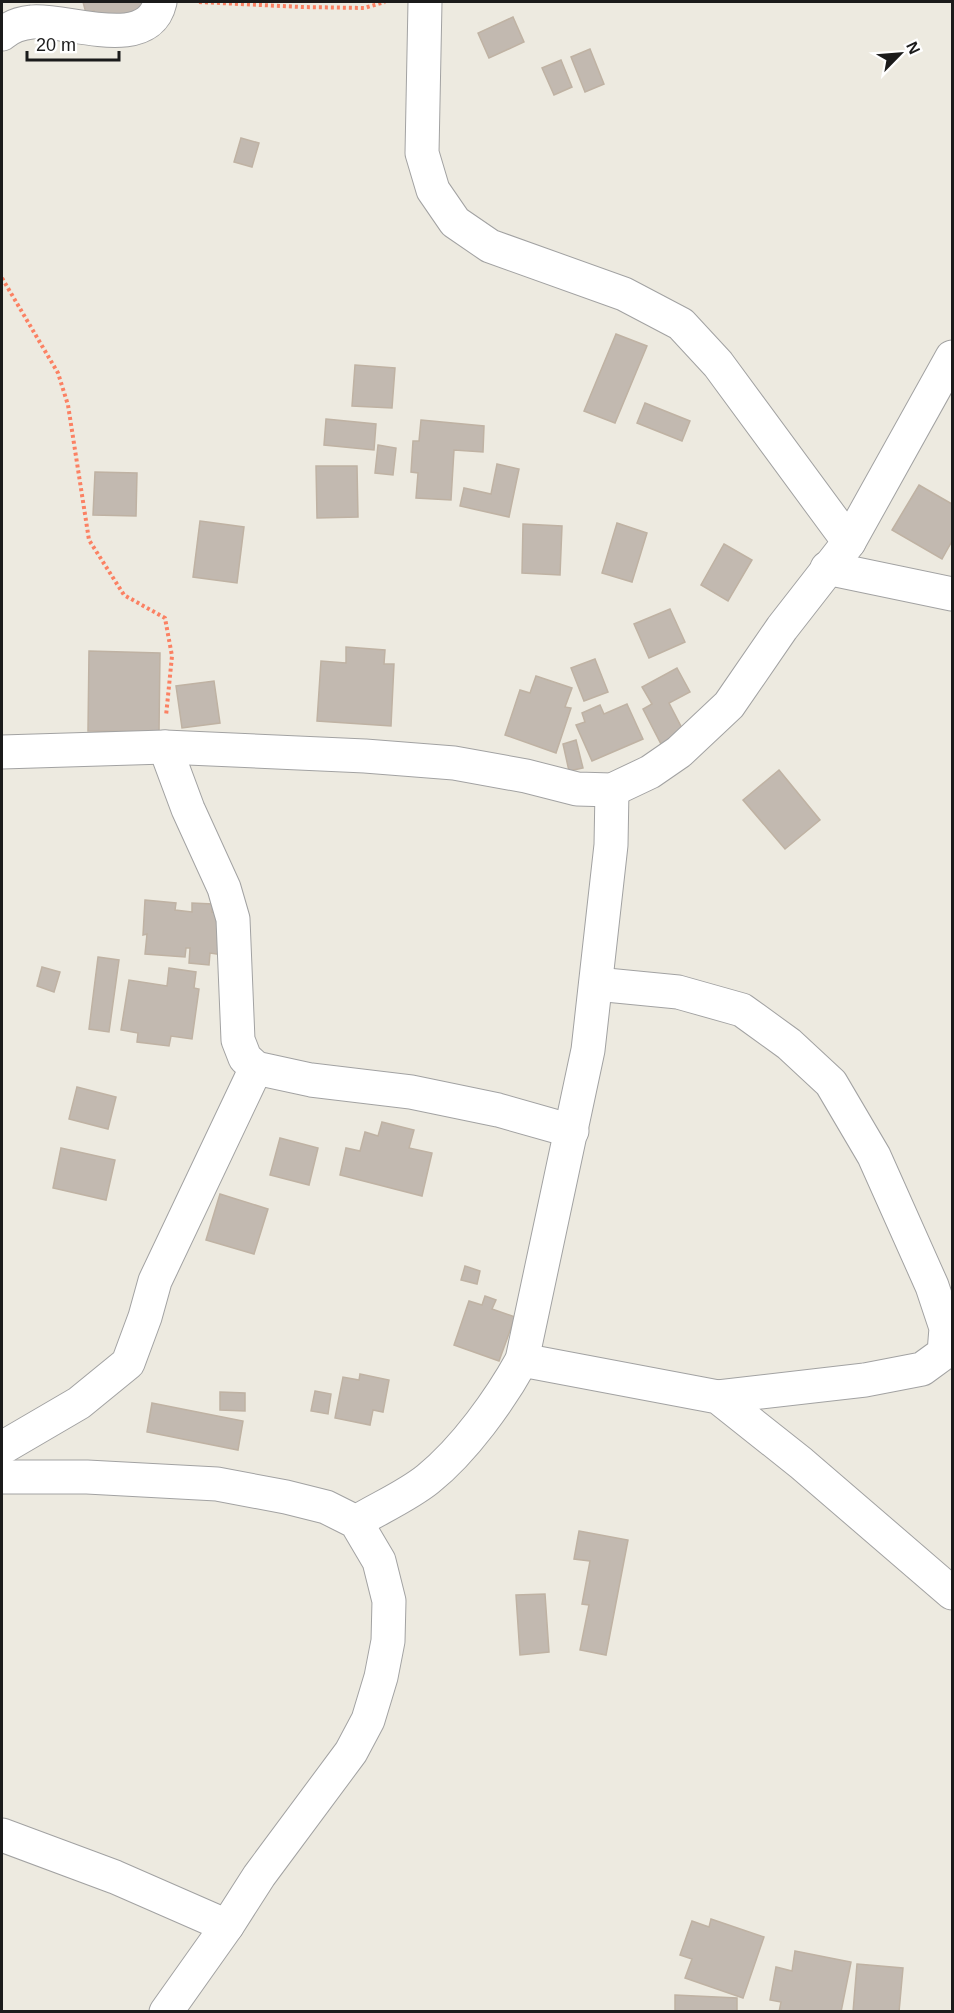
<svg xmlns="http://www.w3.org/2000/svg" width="954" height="2013" font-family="Helvetica,sans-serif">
<rect width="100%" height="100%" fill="#edeae0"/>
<g fill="#c2b9b0" stroke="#bfb2a3" stroke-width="1.5">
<polygon points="83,2 147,2 149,9 97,23 94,11 86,13"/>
<polygon points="513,17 524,42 489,58 478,33"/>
<polygon points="590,49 604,84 585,92 571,57"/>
<polygon points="561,60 572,87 554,95 542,68"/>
<polygon points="241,138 259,143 252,167 234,162"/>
<polygon points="616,334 647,346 615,423 584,411"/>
<polygon points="355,365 395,368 392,408 352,406"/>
<polygon points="645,403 690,421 682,441 637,423"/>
<polygon points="326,419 376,424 374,450 324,445"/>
<polygon points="421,420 484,426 483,452 454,450 451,500 416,498 418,473 411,472 413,441 419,441"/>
<polygon points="378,445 396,448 393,475 375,473"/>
<polygon points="497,464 519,469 509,517 460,506 464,488 491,494"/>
<polygon points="316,466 357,466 358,517 317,518"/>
<polygon points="95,472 137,473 136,516 93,515"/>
<polygon points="919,485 952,504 952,541 942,559 892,530"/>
<polygon points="200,521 244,527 237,583 193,577"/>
<polygon points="617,523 647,533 632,582 602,573"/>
<polygon points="523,524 562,526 560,575 522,573"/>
<polygon points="724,544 752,560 728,601 701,585"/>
<polygon points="670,609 685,642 649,658 634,624"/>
<polygon points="346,647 385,650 384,664 394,664 391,726 317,721 321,661 346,663"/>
<polygon points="89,651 160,653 159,732 88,731"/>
<polygon points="595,659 608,692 584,701 571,668"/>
<polygon points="677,668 690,692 669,703 686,736 663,748 643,709 652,704 642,687"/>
<polygon points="536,676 572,688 565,707 571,708 556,753 505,735 520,690 530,693"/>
<polygon points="214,681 220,723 182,728 176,686"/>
<polygon points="627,704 643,739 592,761 576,725 585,722 582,713 600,705 604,714"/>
<polygon points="576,740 583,768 569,771 563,744"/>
<polygon points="779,770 820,820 785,849 743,800"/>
<polygon points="145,900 176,903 175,910 192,912 192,903 213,904 212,912 225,913 223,955 210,953 209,965 189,963 190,948 186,948 185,957 145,954 147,934 143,935"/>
<polygon points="98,957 119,960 109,1032 89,1029"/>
<polygon points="42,967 60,972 54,992 37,986"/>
<polygon points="169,968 196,972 194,988 199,989 192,1039 171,1036 169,1046 137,1042 138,1033 121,1030 129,980 167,986"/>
<polygon points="77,1087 116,1097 108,1129 69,1119"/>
<polygon points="382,1122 414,1130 409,1148 432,1153 422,1196 340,1175 346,1148 360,1151 365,1132 378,1136"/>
<polygon points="280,1138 318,1148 309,1185 270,1175"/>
<polygon points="61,1148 115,1160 106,1200 53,1188"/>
<polygon points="220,1194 268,1209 254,1254 206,1240"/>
<polygon points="465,1266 480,1271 477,1284 461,1280"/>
<polygon points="485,1296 496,1300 492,1309 515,1317 499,1361 454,1345 469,1301 482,1305"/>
<polygon points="360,1374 389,1380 383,1412 373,1410 370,1425 335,1418 343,1377 359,1380"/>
<polygon points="315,1391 331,1394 328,1414 311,1411"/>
<polygon points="220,1392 245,1393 245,1411 220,1410"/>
<polygon points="152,1403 243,1421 238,1450 147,1432"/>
<polygon points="579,1531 628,1540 606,1655 580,1650 589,1605 582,1604 590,1561 574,1559"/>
<polygon points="545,1594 549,1652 520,1655 516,1595"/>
<polygon points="711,1919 764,1937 743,1998 685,1978 692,1959 680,1955 692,1921 709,1927"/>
<polygon points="795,1951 851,1962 841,2012 779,2012 781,2002 770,2000 776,1967 792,1971"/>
<polygon points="857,1964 903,1968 899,2012 853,2012"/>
<polygon points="675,1995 737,1998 737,2012 675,2012"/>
</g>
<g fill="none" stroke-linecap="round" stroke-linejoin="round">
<g stroke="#a2a2a2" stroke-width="35">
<g id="minor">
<polyline points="425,2 422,153 433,190 455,222 490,246 624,294 681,324 718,364 849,542"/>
<path d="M2,34C10,27 21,23 32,22C65,18 148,54 160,2"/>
<polyline points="827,568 952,594"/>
<polyline points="165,747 188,809 224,888 233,919 238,1040 245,1058 256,1068 311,1080 411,1092 498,1110 572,1131"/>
<polyline points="2,752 165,747 365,756 454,763 526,776 577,789 612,790 650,772 679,752 729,705 782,628 849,542 952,357"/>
<polyline points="596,984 678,992 742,1010 789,1044 831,1083 874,1156 932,1286 946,1328 944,1353 922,1369 865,1380 718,1397"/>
<polyline points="522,1360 718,1397 801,1463 952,1593"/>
<polyline points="2,1448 79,1403 128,1363 145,1317 155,1281 256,1068"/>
<polyline points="2,1477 87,1477 217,1484 286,1497 326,1507 356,1522 379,1561 389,1601 388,1641 381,1677 368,1720 351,1752 259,1876 227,1926 166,2012"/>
<path d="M356,1522C379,1508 407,1496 428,1479C464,1450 500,1400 522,1360L588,1050L611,845L612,790"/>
<polyline points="2,1835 115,1877 227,1926"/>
</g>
</g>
<g stroke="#fb8163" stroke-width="4" stroke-dasharray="3 3" stroke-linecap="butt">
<polyline points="199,2 302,7 364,8 385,2"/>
<polyline points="2,278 58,373 68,405 89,540 124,595 165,618 172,656 166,716"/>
</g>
<use href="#minor" stroke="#fff" stroke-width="33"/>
</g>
<rect width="954" height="2013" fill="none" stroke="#1b1b1b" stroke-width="6"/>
<g transform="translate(900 54) rotate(65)" stroke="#ffffff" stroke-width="4.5" paint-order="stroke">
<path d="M0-4.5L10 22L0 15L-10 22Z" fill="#1b1b1b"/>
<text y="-9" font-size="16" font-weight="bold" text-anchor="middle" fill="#1b1b1b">N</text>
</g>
<path d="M27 51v9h92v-9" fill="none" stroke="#1b1b1b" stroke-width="3"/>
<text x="36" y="51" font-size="18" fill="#1b1b1b" stroke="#ffffff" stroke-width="4.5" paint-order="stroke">20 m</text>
</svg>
